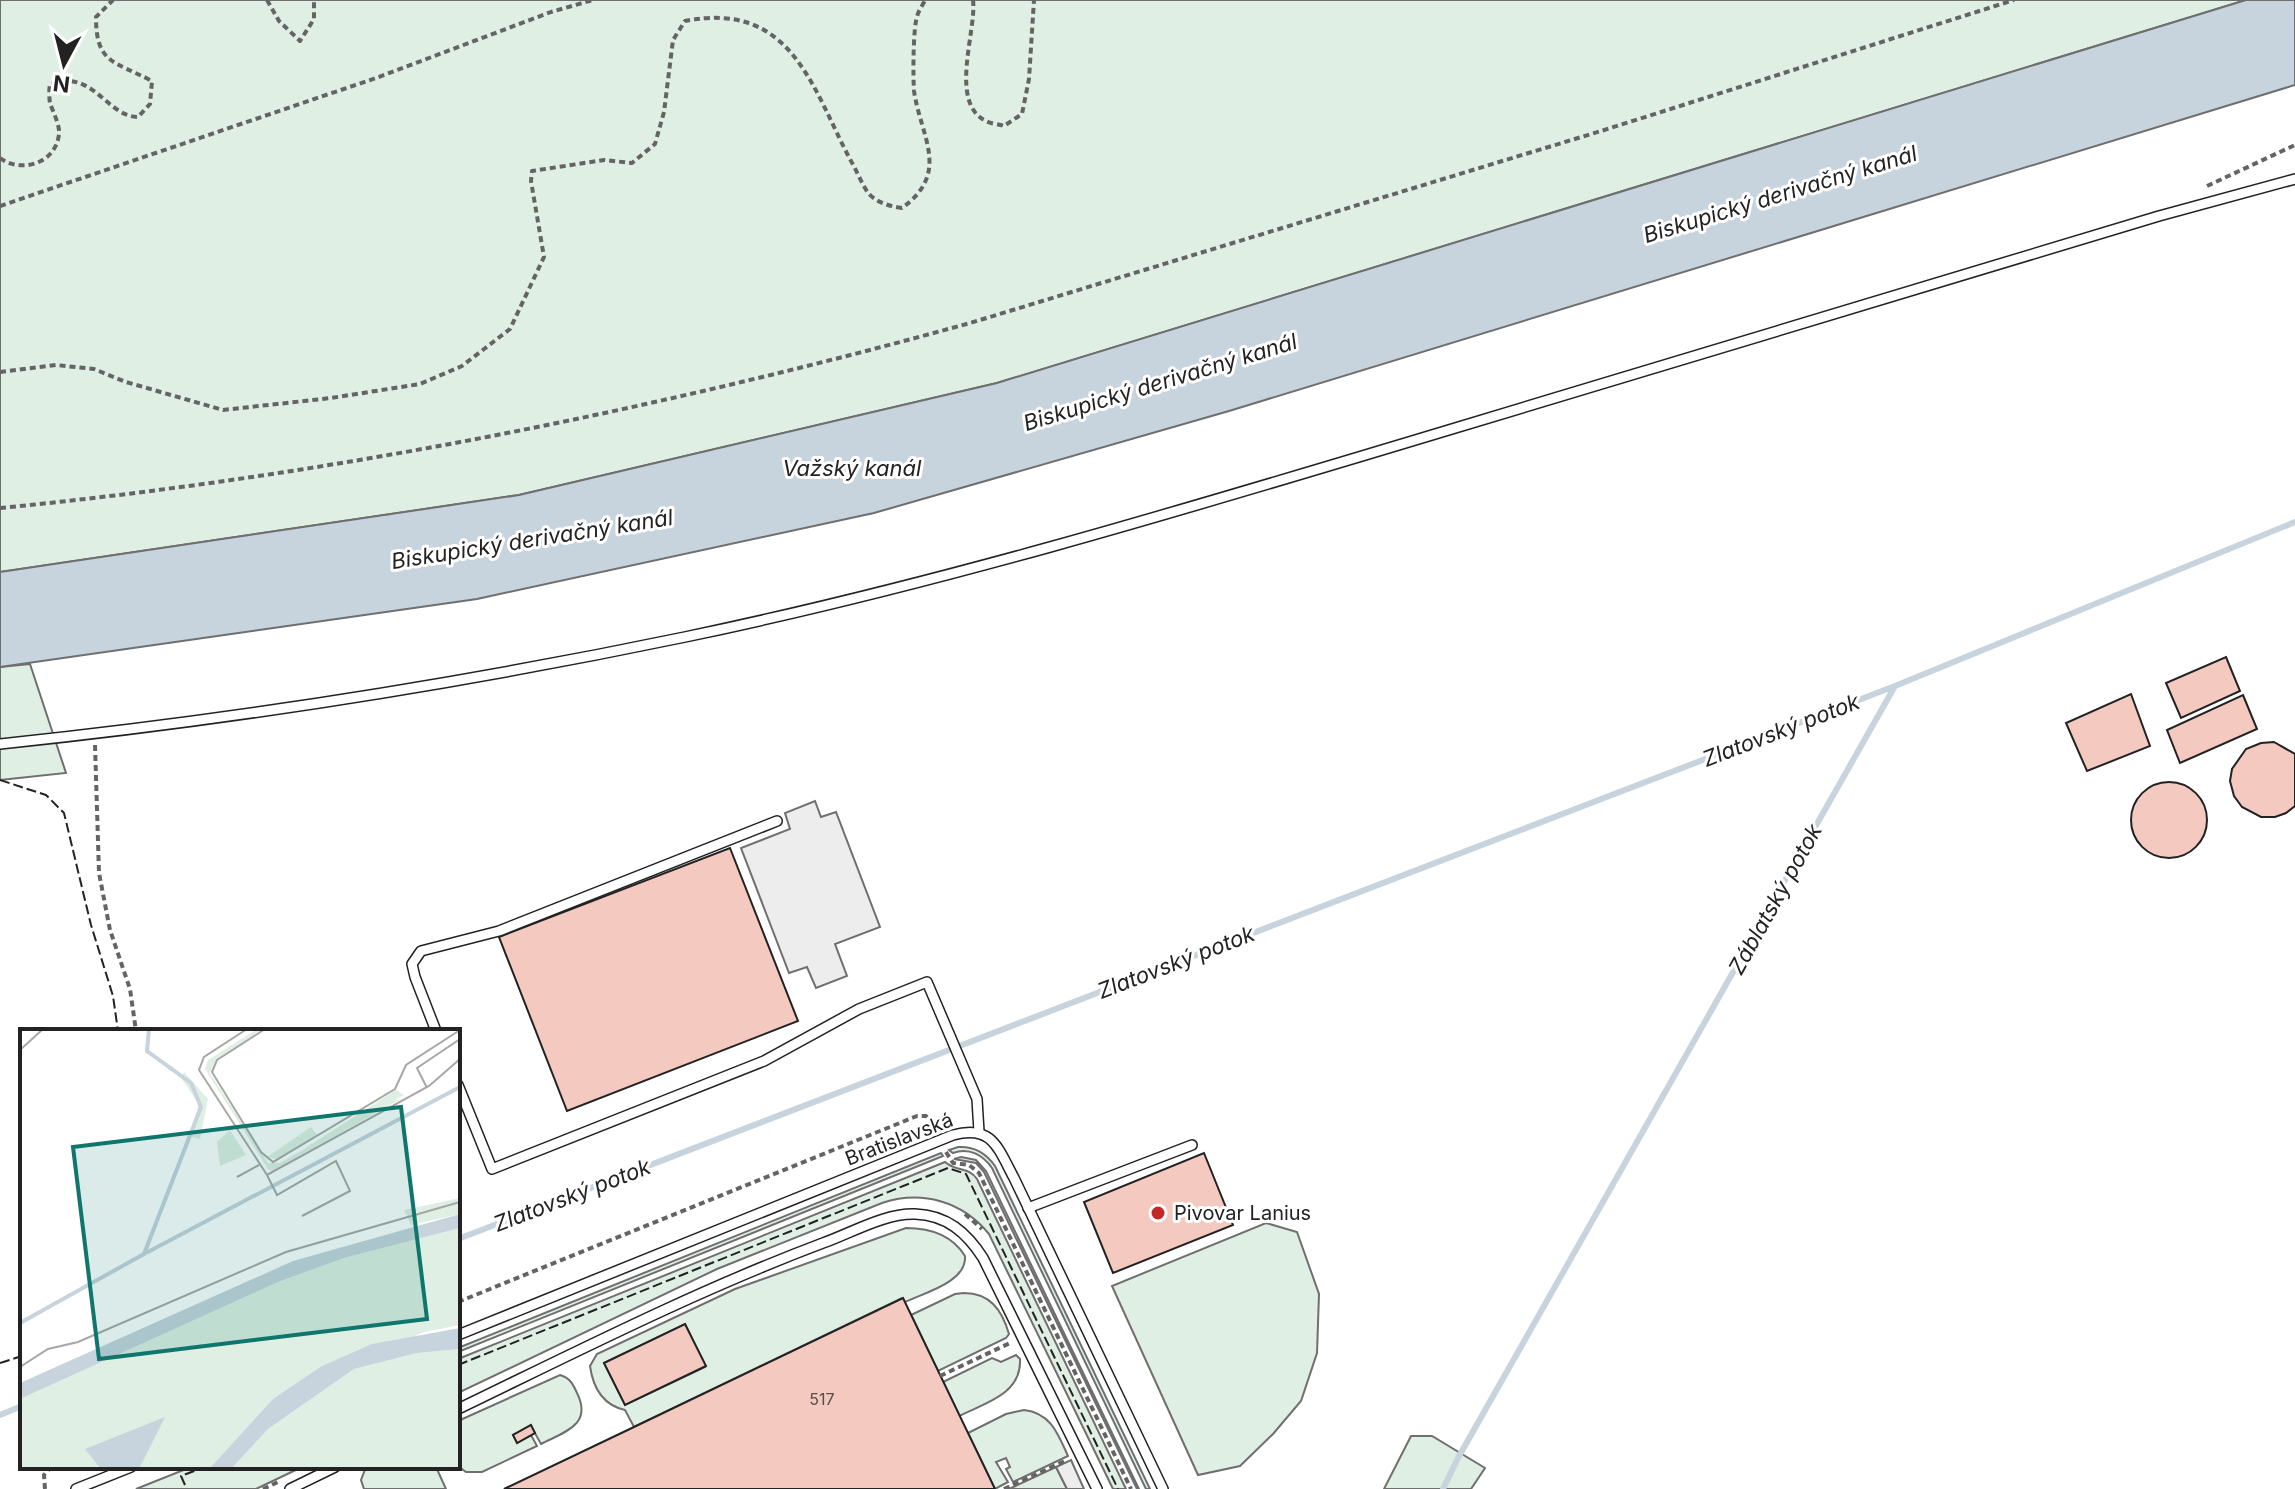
<svg xmlns="http://www.w3.org/2000/svg" width="2295" height="1489" font-family="Inter,sans-serif">
<rect width="100%" height="100%" fill="#fff"/>
<g fill="#e0efe3" stroke="#6f6f6f" stroke-width="2" fill-rule="evenodd">
<polygon points="0,0 2246,0 997,383 519,495 0,572"/>
<polygon points="30,664 66,773 0,780 0,667"/>
<path d="M958,1147C974,1146 986,1153 995,1166L1150,1489H1146L992,1168C983,1155 969,1147 953,1153L949,1150Z"/>
<polygon points="941,1153 943,1156 458,1352 458,1348"/>
<polygon points="961,1157 976,1160 986,1171 1139,1489 1137,1489 984,1172 976,1163 954,1159"/>
<path d="M945,1162C956,1172 968,1166 977,1179L1126,1489H1113L989,1234C962,1201 922,1190 882,1203L717,1269L458,1393V1359Z"/>
<polygon points="1266,1223 1297,1232 1319,1294 1317,1353 1301,1401 1273,1434 1240,1466 1198,1475 1112,1286"/>
<path d="M906,1228C929,1228 952,1235 965,1256C967,1282 924,1293 905,1302L902,1298L634,1427L625,1410C603,1405 593,1388 590,1366L597,1354L735,1289ZM685,1324L705,1367L625,1405L604,1363Z"/>
<path d="M964,1293C990,1293 1002,1310 1009,1334L1006,1338L938,1371L911,1315L955,1294Z"/>
<path d="M1016,1355L1020,1359C1022,1394 985,1403 959,1416L943,1382L992,1358L1001,1362Z"/>
<path d="M560,1375C570,1378 573,1384 577,1393C593,1425 564,1432 541,1444L531,1426L513,1435L517,1442L531,1435L537,1446L482,1472H466L458,1466V1421Z"/>
<path d="M1024,1410C1051,1413 1058,1434 1068,1456L1013,1482L1006,1469L1010,1467L1006,1458L996,1462L1008,1482L995,1489L968,1433L1006,1414Z"/>
<polygon points="1411,1436 1432,1436 1485,1468 1471,1489 1384,1489"/>
<polygon points="191,1467 302,1467 256,1489 136,1489"/>
<polygon points="366,1467 436,1467 446,1489 364,1489 361,1480"/>
<polygon points="1056,1467 1067,1489 1009,1489"/>
</g>
<g fill="#ededed" stroke="#6f6f6f" stroke-width="2">
<polygon points="815,801 821,817 836,812 880,927 835,944 847,976 816,988 807,967 789,973 741,848 790,829 785,813"/>
<polygon points="1071,1460 1084,1489 1067,1489 1056,1467"/>
</g>
<polygon fill="#c7d3dd" stroke="#6f6f6f" stroke-width="2" points="2246,0 2295,0 2295,85 1229,411 874,513 477,599 0,667 0,572 519,495 997,383"/>
<g fill="none" stroke-linecap="round" stroke-linejoin="round">
<g stroke="#c7d3dd" stroke-width="6">
<polyline points="458,1239 1895,686"/>
<polyline points="0,1415 22,1406"/>
<polyline points="1443,1489 1458,1458 1895,686 2295,522"/>
</g>
</g>
<g fill="#f3c9c0" stroke="#222" stroke-width="2">
<polygon points="2226,657 2240,691 2181,718 2166,683"/>
<polygon points="2131,694 2150,746 2087,771 2066,723"/>
<polygon points="2243,695 2257,729 2180,763 2167,730"/>
<polygon points="2274,742 2295,754 2295,806 2286,813 2275,817 2261,817 2242,807 2234,796 2230,781 2232,769 2246,749 2261,743"/>
<circle cx="2169" cy="820" r="38"/>
<polygon points="730,848 798,1021 567,1111 499,937"/>
<polygon points="1204,1153 1233,1225 1113,1273 1084,1202"/>
<polygon points="903,1298 995,1489 504,1489 634,1427"/>
<polygon points="685,1324 706,1366 625,1405 604,1363"/>
<polygon points="531,1425 535,1433 517,1443 513,1435"/>
</g>
<g fill="none" stroke-linecap="round" stroke-linejoin="round">
<g stroke="#222" stroke-width="12">
<g id="service">
<path d="M0,744C230,720 459,684 685,637C944,583 1199,505 1452,429C1688,357 1924,287 2159,216L2295,179"/>
<polyline points="436,1031 415,977 412,964 421,951 499,931 777,821"/>
<polyline points="458,1085 492,1169 764,1061 859,1009 927,982 977,1099 979,1132"/>
<polyline points="1028,1208 1192,1145"/>
<path d="M458,1335L953,1135C992,1124 998,1148 1014,1178L1163,1489"/>
<path d="M458,1409C578,1351 698,1290 823,1243C851,1233 885,1213 915,1214C947,1215 967,1233 983,1258L1097,1489"/>
<polyline points="76,1489 131,1467"/>
<polyline points="290,1489 335,1467"/>
</g>
</g>
<g stroke="#646464" stroke-width="4" stroke-dasharray="6 4" stroke-linecap="butt">
<polyline points="267,0 279,21 300,41 314,19 314,0"/>
<path d="M973,0C977,30 948,103 986,121C991,124 999,124 1004,126L1022,114L1029,79L1034,0"/>
<path d="M0,158C22,174 56,163 59,134C60,125 53,112 50,103C49,97 49,90 50,84C56,83 63,81 69,81C97,82 112,117 138,117L150,104L152,81C114,61 96,64 96,17L113,0"/>
<polyline points="2207,186 2295,145"/>
<polyline points="0,206 376,78 551,12 593,0"/>
<path d="M0,372L56,365L94,369L126,382L223,410L331,398L420,384L462,366L510,329L544,257L531,181L532,171L604,160L632,163L655,144L664,112L673,40L685,21C792,0 812,88 851,161C857,171 862,185 869,194C878,203 889,206 902,208C951,172 921,138 914,91C913,78 913,28 917,17C918,11 923,5 925,0"/>
<path d="M0,508C328,476 653,411 970,323L1601,131L2014,0"/>
<polyline points="95,745 99,873 110,930 130,989 136,1031"/>
<polyline points="946,1152 953,1163 969,1165 979,1173 1131,1489"/>
<polyline points="965,1214 982,1229"/>
<polyline points="458,1302 917,1116 926,1116 937,1129"/>
<polyline points="940,1376 1010,1343"/>
<polyline points="45,1489 44,1475 51,1467"/>
<polyline points="263,1489 278,1482"/>
<polyline points="1004,1489 1067,1460"/>
</g>
<use href="#service" stroke="#fff" stroke-width="9"/>
<g stroke="#222" stroke-width="2" stroke-dasharray="10 4" stroke-linecap="butt">
<polyline points="0,780 46,795 64,813 91,925 113,996 118,1031"/>
<polyline points="0,1363 22,1356"/>
<polyline points="458,1365 948,1168 966,1174 1118,1489"/>
<polyline points="185,1485 181,1476 205,1467"/>
</g>
</g>
<circle fill="#c62828" stroke="#fff" stroke-width="3" cx="1158" cy="1213" r="8"/>
<g text-anchor="middle" dominant-baseline="central" stroke-width="6" stroke-linejoin="round" paint-order="stroke">
<g font-size="16" fill="#564c4a">
<text x="822" y="1399">517</text>
</g>
<g font-size="20" fill="#222" stroke="#fff">
<text transform="translate(899 1139) rotate(-21)">Bratislavská</text>
</g>
<g font-size="20" fill="#222" stroke="#fff" text-anchor="start">
<text x="1174" y="1213">Pivovar Lanius</text>
</g>
<g font-size="22" font-style="italic" fill="#222" stroke="#fff">
<text transform="translate(1780 194) rotate(-17)">Biskupický derivačný kanál</text>
<text transform="translate(1160 382) rotate(-17)">Biskupický derivačný kanál</text>
<text x="852" y="468">Važský kanál</text>
<text transform="translate(532 539) rotate(-9)">Biskupický derivačný kanál</text>
<text transform="translate(1781 730) rotate(-21)">Zlatovský potok</text>
<text transform="translate(1775 899) rotate(-61)">Záblatský potok</text>
<text transform="translate(1176 962) rotate(-21)">Zlatovský potok</text>
<text transform="translate(572 1195) rotate(-21)">Zlatovský potok</text>
</g>
</g>
<g transform="translate(20 1029)">
<rect width="440" height="440" fill="#fff"/>
<path d="M237,0H242L196,30L190,44L248,134H260L284,120L376,61L384,66L373,72L383,69L252,142L248,140L185,40L188,31ZM164,43L188,70L180,110L169,107L179,75L161,49ZM291,98L298,107L257,130L247,128ZM210,101L226,126L200,137L197,113ZM440,169V185L391,196L384,181ZM440,199V296L404,303L253,370L189,440H0V370L258,253L324,229ZM440,320V440H211L248,400L334,340L397,324Z" fill="#e0efe3"/>
<path d="M440,185V199L324,229L258,253L0,370V354L273,232ZM440,299V320L397,324L334,340L248,400L211,440H189L253,370L302,337L352,315ZM145,388L119,440H81L65,420Z" fill="#c7d3dd"/>
<path fill="none" stroke="#c7d3dd" stroke-width="4" d="M126,224L440,58M0,294L124,225L181,78L171,54L127,22L129,0"/>
<path fill="none" stroke="#a7a7a7" stroke-width="2" d="M227,0L184,28L179,41L247,146L409,57L440,30M245,0L197,31L192,43L241,123L253,133L375,60L386,36L440,1M0,21L23,0M407,59L397,39L440,10M247,146L257,166L316,132L330,162L282,187M217,148L239,136M0,338L28,320L58,313L266,223L440,173"/>
<path fill="#0f766e" fill-opacity="0.15" stroke="#0f766e" stroke-width="4" d="M381,78L407,290L79,330L53,118Z"/>
<rect width="440" height="440" fill="none" stroke="#222" stroke-width="4"/>
</g>
<g transform="translate(64 64) rotate(187)" stroke="#ffffff" stroke-width="6" paint-order="stroke">
<path d="M0-6L14 30L0 20L-14 30Z" fill="#222222"/>
<text y="-12" font-size="22" font-weight="bold" text-anchor="middle" fill="#222222">N</text>
</g>
</svg>
